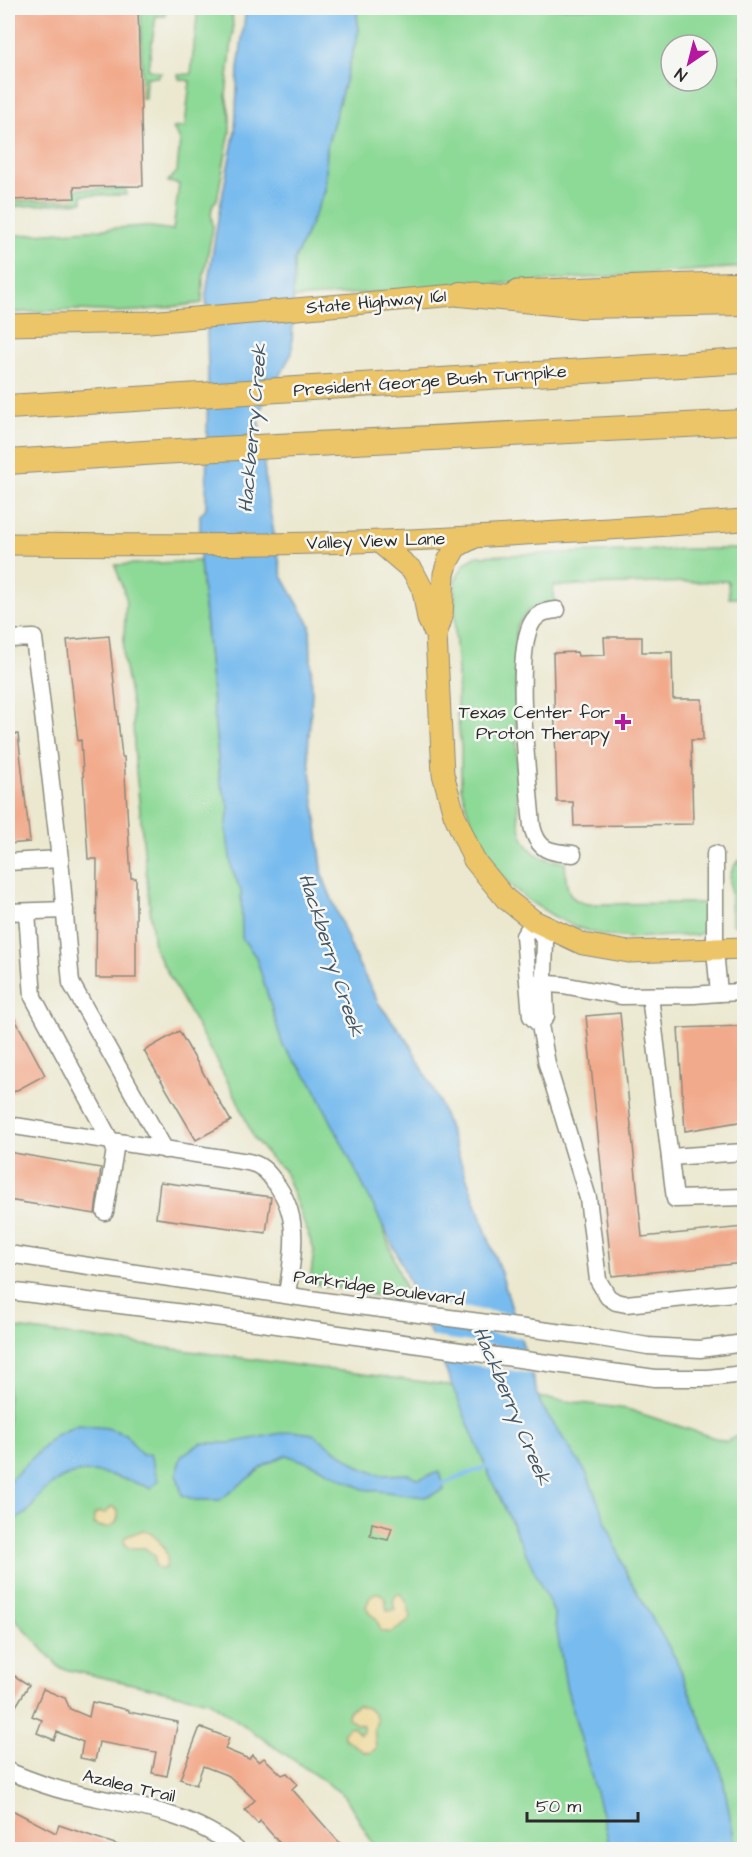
<svg xmlns="http://www.w3.org/2000/svg" width="752" height="1857" font-family="'Architects Daughter',sans-serif">
<rect width="100%" height="100%" fill="#f6f6f2"/>
<filter id="ink" filterUnits="userSpaceOnUse"><feTurbulence type="fractalNoise" baseFrequency=".0167" numOctaves="2"/><feDisplacementMap in="SourceGraphic" scale="12" xChannelSelector="R" yChannelSelector="G"/><feConvolveMatrix kernelMatrix="1 2 1 2 8 2 1 2 1" color-interpolation-filters="sRGB"/></filter>
<filter id="wash" filterUnits="userSpaceOnUse"><feTurbulence type="fractalNoise" baseFrequency=".008" numOctaves="4" result="noise"/><feDisplacementMap in="SourceGraphic" scale="24" xChannelSelector="R" yChannelSelector="G"/><feGaussianBlur stdDeviation="1.35" result="paint"/><feColorMatrix in="noise" values="0 0 0 0 0 0 0 0 0 0 0 0 0 0 0 0 0 1.4 0 .05"/><feComposite in="paint" operator="in"/></filter>
<g filter="url(#wash)">
<rect width="100%" height="100%" fill="#ebe8cf"/>
<g fill="#8dd996" stroke="#5c8260" stroke-width="1.5" fill-rule="evenodd">
<polygon points="146,8 166,9 165,16 156,16 148,69 161,73 157,77 146,77 145,98 142,98 141,10 146,10"/>
<polygon points="198,8 232,8 233,32 226,96 230,115 230,132 217,200 213,204 211,213 213,227 203,280 202,303 139,311 115,312 78,310 8,313 8,236 144,226 173,230 179,184 168,182 168,181 177,172 180,140 173,128 185,127 190,81 179,79 178,75 191,74"/>
<path d="M356,8H744V267L293,298L294,261L325,191L327,146L359,30ZM671,45H707V81H671Z"/>
<polygon points="74,189 126,189 126,195 82,195 82,202 8,207 8,194 9,194 10,201 73,200"/>
<path d="M688,549H744V601L738,598H729L728,581L553,586L555,602C533,604 527,609 516,628C516,675 516,723 517,771C518,791 515,826 526,843C535,858 549,861 565,862C567,882 563,900 588,904L705,903V925L703,932L697,935L629,938L602,935L576,927L555,917L529,901L510,885L492,862L480,841L470,819L461,788V747L457,713L458,672L455,633V580L465,563L477,556Z"/>
<polygon points="200,561 220,781 410,1302 310,1283 314,1250 284,1170 271,1159 253,1137 236,1097 154,948 135,762 132,706 123,657 126,598 115,565"/>
<path d="M744,858V928L732,924L730,878C732,868 735,862 744,858Z"/>
<polygon points="8,1327 627,1409 727,1442 744,1431 744,1849 376,1849 345,1796 209,1701 60,1668 8,1611"/>
</g>
<g fill="#eeda9e" stroke="#8c8264" stroke-width="1.5">
<path d="M112,1506L118,1511C120,1527 107,1531 94,1524V1515L99,1512L106,1513Z"/>
<path d="M143,1530C157,1533 174,1556 164,1569H159C153,1565 155,1562 155,1556L145,1548H129L125,1545L124,1540L125,1537Z"/>
<path d="M375,1593H379L385,1598L387,1611L395,1610L393,1601L396,1594H400C408,1599 408,1609 411,1618L409,1621L391,1633L381,1631L376,1618L370,1614L366,1607L370,1597Z"/>
<path d="M357,1705C368,1707 383,1716 374,1728L376,1748L371,1753L364,1752L344,1738V1732L348,1727H353L360,1734L363,1732V1725L356,1724L348,1718L349,1710Z"/>
</g>
<g fill="#78bbee" stroke="#52738c" stroke-width="1.5">
<polygon points="246,8 356,8 359,30 327,146 325,191 294,261 292,353 258,414 268,501 282,576 310,625 312,693 308,750 323,877 356,959 379,1004 410,1044 439,1101 502,1276 541,1405 587,1474 627,1575 676,1659 722,1773 736,1849 610,1849 604,1821 566,1686 554,1613 491,1479 399,1258 312,1083 283,1046 256,957 242,938 241,891 232,870 226,829 229,807 220,781 200,561 200,515 206,508 208,372 206,294 219,213 235,131 238,69"/>
<path d="M78,1425L107,1428L125,1434L142,1455L150,1454L158,1481L151,1488C107,1474 76,1457 39,1496C36,1500 34,1504 31,1508C25,1516 17,1519 8,1522V1482L56,1435Z"/>
<polygon points="292,1431 313,1434 363,1469 382,1475 409,1474 418,1479 439,1472 444,1490 425,1497 363,1489 317,1466 286,1455 267,1464 220,1500 195,1500 182,1495 177,1476 178,1467 181,1457 191,1449 202,1443 230,1443"/>
</g>
<g fill="#ebe8cf">
<polygon points="414,1300 517,1315 524,1338 424,1324"/>
<polygon points="428,1336 527,1350 535,1374 439,1360"/>
</g>
<g fill="none" stroke-linecap="round" stroke-linejoin="round">
<polyline stroke="#78bbee" stroke-width="4.5" points="440,1485 490,1465"/>
</g>
<g id="blocks">
<g fill="#f2aa8c">
<polygon points="8,8 138,8 143,186 74,187 75,198 9,200 9,188 8,188"/>
<polygon points="109,636 122,757 124,757 131,878 136,878 136,978 96,978 97,859 88,859 81,740 78,741 67,640"/>
<polygon points="604,637 642,637 642,652 672,652 673,699 702,699 703,740 691,740 693,824 574,826 573,802 557,802 553,653 577,652 578,656 605,655"/>
<polygon points="18,734 30,842 8,844 8,735"/>
<polygon points="8,1006 45,1075 8,1095"/>
<polygon points="620,1013 642,1237 744,1227 744,1263 612,1276 586,1016"/>
<polygon points="744,1026 744,1121 685,1131 678,1028"/>
<polygon points="179,1031 231,1121 196,1140 144,1051"/>
<polygon points="8,1152 101,1168 95,1214 8,1200"/>
<polygon points="160,1182 271,1197 266,1233 156,1218"/>
<polygon points="372,1523 392,1528 388,1540 370,1536"/>
<polygon points="8,1672 29,1685 8,1719"/>
<polygon points="43,1689 65,1698 70,1709 89,1717 92,1702 129,1710 129,1712 178,1722 167,1776 152,1773 156,1752 99,1742 95,1761 80,1758 83,1742 57,1732 54,1740 37,1733 42,1720 32,1716"/>
<polygon points="200,1727 229,1738 225,1749 249,1759 252,1755 259,1762 264,1758 282,1775 287,1773 297,1784 292,1789 346,1850 286,1850 260,1821 258,1824 245,1810 255,1800 229,1776 203,1766 196,1785 180,1779"/>
<polygon points="12,1810 56,1833 59,1825 124,1847 124,1850 14,1850 8,1846 8,1819"/>
</g>
</g>
</g>
<g filter="url(#ink)">
<use href="#blocks" fill-opacity="0" stroke="#8b8a7d" stroke-width="1.5"/>
<g fill="none" stroke-linecap="round" stroke-linejoin="round">
<g stroke="#8b8a7d" stroke-width="19">
<g id="minor">
<path d="M557,610C547,611 539,612 533,621C512,651 529,785 532,826C538,851 549,852 573,854"/>
<polyline points="8,639 34,638 60,859 71,983 165,1150"/>
<polyline points="8,862 60,859"/>
<polyline points="8,912 65,910"/>
<polyline points="27,912 33,997 115,1149 105,1212"/>
<polyline points="534,983 563,985 621,996 694,995 719,993 715,950 715,854"/>
<polyline points="719,993 744,992"/>
<polyline points="650,996 675,1199 744,1197"/>
<polyline points="540,1025 546,1016 544,973 545,942 534,921 524,936 531,1016 540,1025 547,1064 588,1198 598,1280 608,1297 616,1302 626,1304 744,1292"/>
<path d="M8,1125L248,1162C260,1164 267,1171 274,1181C302,1217 293,1253 287,1294"/>
<polyline points="670,1157 744,1152"/>
<polyline points="8,1254 358,1306 594,1337 648,1346 700,1349 744,1343"/>
<polyline points="8,1291 240,1320 655,1378 708,1378 744,1374"/>
<path d="M8,1771C27,1779 48,1787 69,1792C127,1805 189,1810 237,1850"/>
</g>
</g>
<g stroke="#8b8a7d" stroke-width="23">
<g id="major">
<polyline points="517,291 744,282"/>
<polyline points="8,325 149,322 477,293"/>
<polyline points="473,538 456,547 448,561 444,574 442,616 436,635 443,774 454,814 474,860 506,899 534,921 583,944 629,952 744,948"/>
<polyline points="379,542 413,571 423,590 428,619 436,635"/>
<path d="M8,544C132,545 256,546 381,541C502,537 623,528 744,520"/>
</g>
</g>
<g stroke="#8b8a7d" stroke-width="26">
<g id="highway">
<polyline points="460,294 582,306 744,303"/>
<polyline points="8,407 744,361"/>
<polyline points="8,462 159,452 744,422"/>
</g>
</g>
<use href="#minor" stroke="#fff" stroke-width="16"/>
<use href="#major" stroke="#edc569" stroke-width="21"/>
<use href="#highway" stroke="#edc569" stroke-width="24"/>
</g>
</g>
<path fill="#b5179e" stroke="#f6f6f2" stroke-width="2" d="M620 713h6v6h6v6h-6v6h-6v-6h-6v-6h6z"/>
<g text-anchor="middle" dominant-baseline="central" stroke-width="5" stroke-linejoin="round" paint-order="stroke">
<g font-size="18" fill="#2b2b2b" stroke="#f6f6f2">
<text transform="translate(376 302) rotate(-5)">State Highway 161</text>
<text transform="translate(430 381) rotate(-4)">President George Bush Turnpike</text>
<text transform="translate(376 541) rotate(-2)">Valley View Lane</text>
<text transform="translate(379 1288) rotate(8)">Parkridge Boulevard</text>
<text transform="translate(129 1786) rotate(13)">Azalea Trail</text>
</g>
<g font-size="18" fill="#2b2b2b" stroke="#f6f6f2" text-anchor="end">
<text x="610" y="712">Texas Center for<tspan x="610" dy="21">Proton Therapy</tspan></text>
</g>
<g font-size="20" font-style="italic" fill="#425666" stroke="#f6f6f2">
<text transform="translate(253 428) rotate(-85)">Hackberry Creek</text>
<text transform="translate(331 955) rotate(72)">Hackberry Creek</text>
<text transform="translate(512 1406) rotate(67)">Hackberry Creek</text>
</g>
</g>
<rect width="752" height="1857" fill="none" stroke="#f6f6f2" stroke-width="30"/>
<g transform="translate(689 63) rotate(215)"><circle r="28" fill="#f6f6f2" stroke="#a5a5a2" stroke-width="1.5"/>
<path d="M0-4.5L10 22L0 15L-10 22Z" fill="#b5179e"/>
<text y="-9" font-size="16" font-weight="bold" text-anchor="middle" fill="#2b2b2b">N</text>
</g>
<path d="M527 1812v9h111v-9" fill="none" stroke="#2b2b2b" stroke-width="3"/>
<text x="536" y="1812" font-size="18" fill="#2b2b2b" stroke="#f6f6f2" stroke-width="4.5" paint-order="stroke">50 m</text>
</svg>
